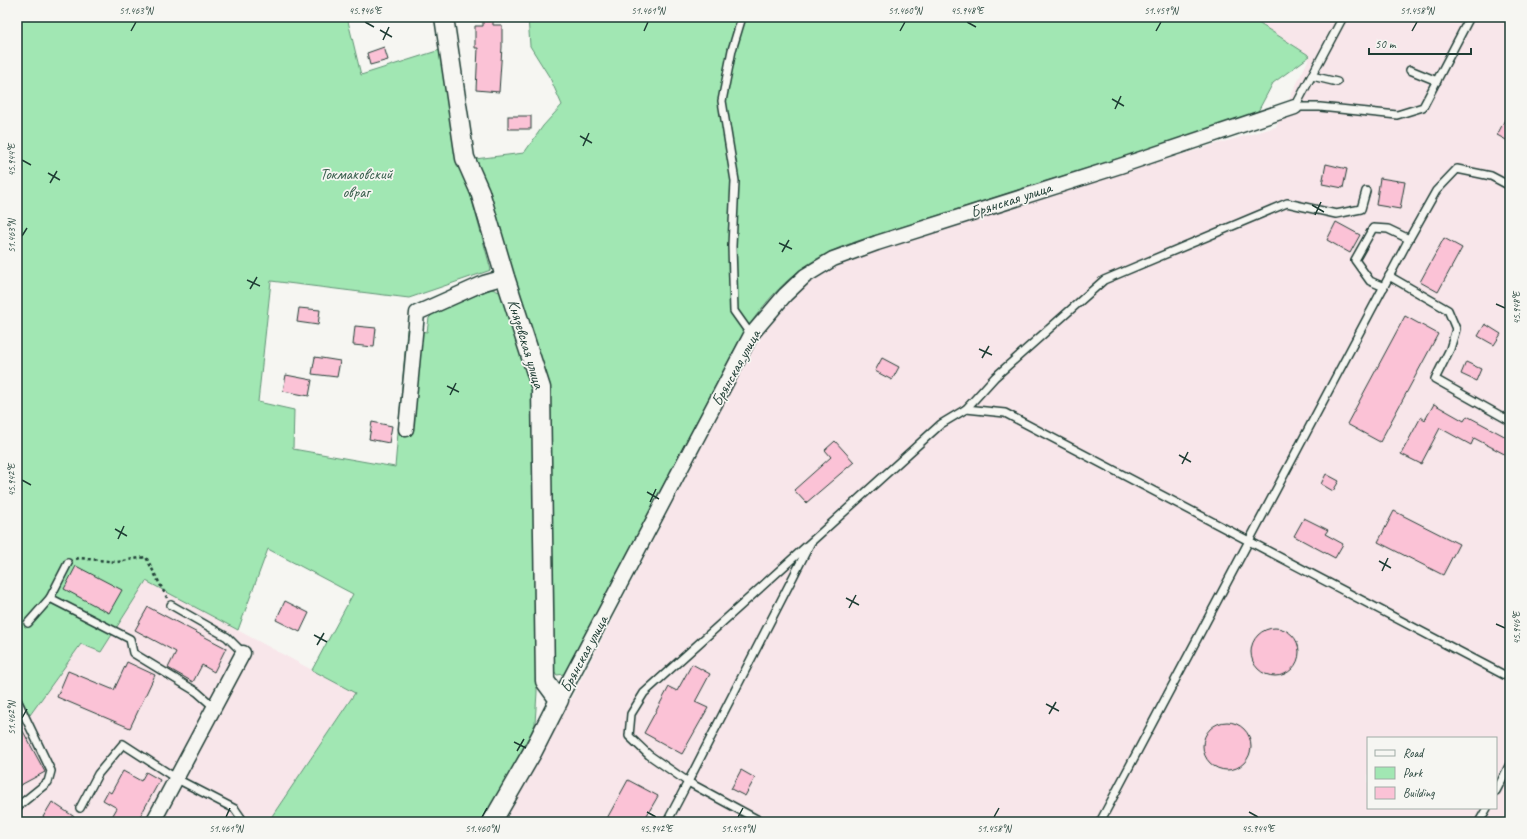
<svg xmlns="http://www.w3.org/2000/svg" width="1527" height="839" font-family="Caveat,sans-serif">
<rect width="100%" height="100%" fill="#f6f6f2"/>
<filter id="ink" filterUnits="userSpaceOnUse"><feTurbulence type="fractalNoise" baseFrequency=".025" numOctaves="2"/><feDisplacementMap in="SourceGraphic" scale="8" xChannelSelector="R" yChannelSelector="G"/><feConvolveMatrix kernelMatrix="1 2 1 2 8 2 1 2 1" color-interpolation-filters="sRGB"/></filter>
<g filter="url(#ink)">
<g fill="#f8e6ea" fill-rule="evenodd">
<path d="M1249,17H1510V822H501L569,702L757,340L771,320L811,281L836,267L873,252L1216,144L1276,127L1310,56ZM1368,738H1496V808H1368Z"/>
<polygon points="146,581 355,693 268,822 17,822 17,690 30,715 81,644 101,652"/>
</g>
<g fill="#a1e7b3" stroke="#609274">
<polygon points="17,17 347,17 361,75 440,50 461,160 491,270 409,298 271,281 258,402 294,410 293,449 395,467 407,329 427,332 429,318 437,310 492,289 502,293 535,389 537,692 535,724 532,731 494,802 481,822 268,822 355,693 312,670 353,594 268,549 238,630 146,581 101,652 81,644 30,715 17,690"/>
<path d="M528,17H1249L1310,56L1273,83L1256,115L876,235C861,240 844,245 830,252C791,270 763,303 740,339L564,674L557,675L551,667L548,386L475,159L524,153L543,126L562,105L550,78L530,46Z"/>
</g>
<g fill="#fbc2d6" stroke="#1f3d34">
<polygon points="483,17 493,17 493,25 502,25 502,47 499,92 476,90 478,48 475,48 475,26 483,26"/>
<polygon points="384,47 388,60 370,65 367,53"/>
<polygon points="1510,110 1510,142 1497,135"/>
<rect x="508" y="116" width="23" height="13"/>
<polygon points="1326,164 1347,169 1343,188 1322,184"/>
<polygon points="1380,178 1405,182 1400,209 1376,205"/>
<polygon points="1336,222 1360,235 1350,253 1327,240"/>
<polygon points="1444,238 1462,248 1438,292 1420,282"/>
<polygon points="299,308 320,310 318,325 297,322"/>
<polygon points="1405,316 1438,334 1380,442 1347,424"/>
<polygon points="1485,324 1501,334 1494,345 1478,336"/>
<polygon points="355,326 376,328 374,347 353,345"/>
<polygon points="315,357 340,361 337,377 312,374"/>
<polygon points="882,358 899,367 892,380 875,371"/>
<polygon points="1466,362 1481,369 1476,381 1461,374"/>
<polygon points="286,375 312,380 309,396 283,391"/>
<polygon points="1434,404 1464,421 1467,416 1510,439 1510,457 1474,438 1471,445 1440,428 1421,464 1401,454 1421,417 1425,420"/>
<polygon points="372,422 392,426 389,443 369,439"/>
<polygon points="835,441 854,462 806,503 794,490 831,457 825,450"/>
<polygon points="1326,474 1339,481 1333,491 1321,484"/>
<polygon points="1394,511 1459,544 1443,575 1378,542"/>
<polygon points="1304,518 1328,530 1325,534 1343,544 1335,558 1294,536"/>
<polygon points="76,566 122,590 109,613 64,589"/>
<polygon points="285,601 309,613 300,632 276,620"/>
<polygon points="148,607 226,648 214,672 202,665 193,682 168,668 176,652 135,630"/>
<circle cx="1275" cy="652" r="24"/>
<polygon points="127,662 155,675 130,728 57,697 68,671 114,690"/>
<polygon points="692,664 710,674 695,702 708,708 682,754 644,733 669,687 677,691"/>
<polygon points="17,720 45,772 17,787"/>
<circle cx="1227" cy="746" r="24"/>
<polygon points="741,770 755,778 745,796 731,789"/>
<polygon points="123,771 141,781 146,772 160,780 137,822 109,822 117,808 103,800 108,791 111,793"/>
<polygon points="628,780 658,796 643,822 605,822"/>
<polygon points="52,802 82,822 51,822 43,817"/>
</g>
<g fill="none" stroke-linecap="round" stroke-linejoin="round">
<g stroke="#1f3d34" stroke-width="10">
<g id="service">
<polyline points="742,17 732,50 722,101 735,181 732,246 734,311 751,335"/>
<polyline points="1343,17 1295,107 1320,107 1397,115 1423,107 1470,17"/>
<polyline points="1410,70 1437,81"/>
<polyline points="1312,76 1337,82"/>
<polyline points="1389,276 1448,310 1456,329 1450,349 1435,379 1510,421"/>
<polyline points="1384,287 1370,281 1355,260 1373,228 1388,229 1409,239"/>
<polyline points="966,409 995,377 1104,280 1287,203 1336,214 1361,209 1366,191"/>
<polyline points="811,542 644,693 631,714 629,736 649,755 688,782 811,542 941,424 966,409 1005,413 1510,678"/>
<polyline points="50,598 130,639 133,653 197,692 215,708"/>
<polyline points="171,605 227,637 243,653"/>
<polyline points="28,623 50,598 68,563"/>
<polyline points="17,700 51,771 48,782 17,807"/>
<polyline points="1496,791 1510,764"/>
<polyline points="80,808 98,774 123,744 177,779 235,809 244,822"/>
<polyline points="667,822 688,782 762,822"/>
<polyline points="1100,822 1409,239 1436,191 1457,169 1491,176 1510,186"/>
<polyline points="1479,822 1487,808"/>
</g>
</g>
<g stroke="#1f3d34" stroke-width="17">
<g id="minor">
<polyline points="406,429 417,313 484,283 505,277"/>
<polyline points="559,700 751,335 785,295 805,276 833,259 877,243 1120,166 1295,107"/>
<polyline points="153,822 243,653"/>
</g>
</g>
<g stroke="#1f3d34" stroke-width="21">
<polyline id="tertiary" points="444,17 465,158 480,192 505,277 541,388 545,681 559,700 533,751 492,822"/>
</g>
<polyline stroke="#1f3d34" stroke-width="2.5" stroke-dasharray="3 3" stroke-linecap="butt" points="76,559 79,558 117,562 146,557 167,598"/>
<use href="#service" stroke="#f6f6f2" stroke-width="7"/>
<use href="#minor" stroke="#f6f6f2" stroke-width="14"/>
<use href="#tertiary" stroke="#f6f6f2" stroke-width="18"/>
</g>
</g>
<path fill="none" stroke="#1f3d34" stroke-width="1.5" d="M365,22L374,27M967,22L976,27M380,30L392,37M131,31L136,22M644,31L648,22M900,31L905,22M1156,31L1161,22M1412,31L1417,22M383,40L389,27M1112,99L1124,106M1115,109L1121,96M580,136L592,143M583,146L589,133M22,160L31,165M48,173L60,180M50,183L57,171M1312,205L1324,212M1315,215L1321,202M22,236L27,228M779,243L792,249M782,252L789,240M247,280L260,286M250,289L257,277M1496,304L1505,308M979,349L992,355M982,358L989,346M447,386L459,392M450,395L456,383M1179,455L1191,462M1182,464L1188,452M22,480L31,485M647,492L659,499M650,502L656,489M115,529L127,536M118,539L124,526M1379,561L1391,568M1382,571L1388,558M846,598L859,605M849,608L856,595M1496,624L1505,628M314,635L327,642M317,645L324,633M1046,704L1059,711M1049,714L1056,702M22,718L27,709M514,742L526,748M517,751L524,739M647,812L656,817M1249,812L1258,817M226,817L230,808M482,817L487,808M738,817L743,808M994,817L999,808"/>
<g text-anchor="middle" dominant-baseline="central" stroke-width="3.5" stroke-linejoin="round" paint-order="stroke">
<g font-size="16" fill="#395f4d" stroke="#f6f6f2">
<text x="356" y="174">Токмаковский<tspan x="356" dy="18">овраг</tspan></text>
</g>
<g font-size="16" fill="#1f3d34" stroke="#f6f6f2">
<text transform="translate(1011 200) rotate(-18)">Брянская улица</text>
<text transform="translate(526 344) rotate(73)">Князевская улица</text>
<text transform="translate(736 368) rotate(-61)">Брянская улица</text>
<text transform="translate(584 654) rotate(-62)">Брянская улица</text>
</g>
</g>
<rect width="1527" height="839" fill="none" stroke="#f6f6f2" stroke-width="44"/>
<rect x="1367" y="737" width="130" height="72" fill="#f6f6f2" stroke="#a0aca6"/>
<rect x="1375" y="750" width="20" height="6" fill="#f6f6f2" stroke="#a0aca6"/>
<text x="1403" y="757" font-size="12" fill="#1f3d34">Road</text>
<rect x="1375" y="767" width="20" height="12" fill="#a1e7b3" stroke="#a0aca6"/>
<text x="1403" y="777" font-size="12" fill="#1f3d34">Park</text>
<rect x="1375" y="787" width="20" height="12" fill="#fbc2d6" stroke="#a0aca6"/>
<text x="1403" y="797" font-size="12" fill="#1f3d34">Building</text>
<path d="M1369 48v6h102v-6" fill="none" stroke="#1f3d34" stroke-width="2"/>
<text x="1375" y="48" font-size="12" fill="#1f3d34" stroke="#f6f6f2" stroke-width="3" paint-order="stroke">50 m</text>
<rect x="22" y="22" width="1483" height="795" fill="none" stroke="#1f3d34" stroke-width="1.5"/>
<g font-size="10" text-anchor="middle" fill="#1f3d34">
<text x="136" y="14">51.463°N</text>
<text x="365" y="14">45.946°E</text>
<text x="648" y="14">51.461°N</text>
<text x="905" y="14">51.460°N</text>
<text x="967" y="14">45.948°E</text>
<text x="1161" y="14">51.459°N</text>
<text x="1417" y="14">51.458°N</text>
<text transform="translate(11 160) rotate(-90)" y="4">45.944°E</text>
<text transform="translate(11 236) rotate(-90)" y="4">51.463°N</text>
<text transform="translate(1516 308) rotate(-90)" y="4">45.948°E</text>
<text transform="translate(11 480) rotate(-90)" y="4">45.942°E</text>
<text transform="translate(1516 628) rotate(-90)" y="4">45.946°E</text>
<text transform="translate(11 718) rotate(-90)" y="4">51.462°N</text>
<text x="226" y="832">51.461°N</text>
<text x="482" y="832">51.460°N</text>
<text x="656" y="832">45.942°E</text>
<text x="738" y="832">51.459°N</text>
<text x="994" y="832">51.458°N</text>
<text x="1258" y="832">45.944°E</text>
</g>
</svg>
